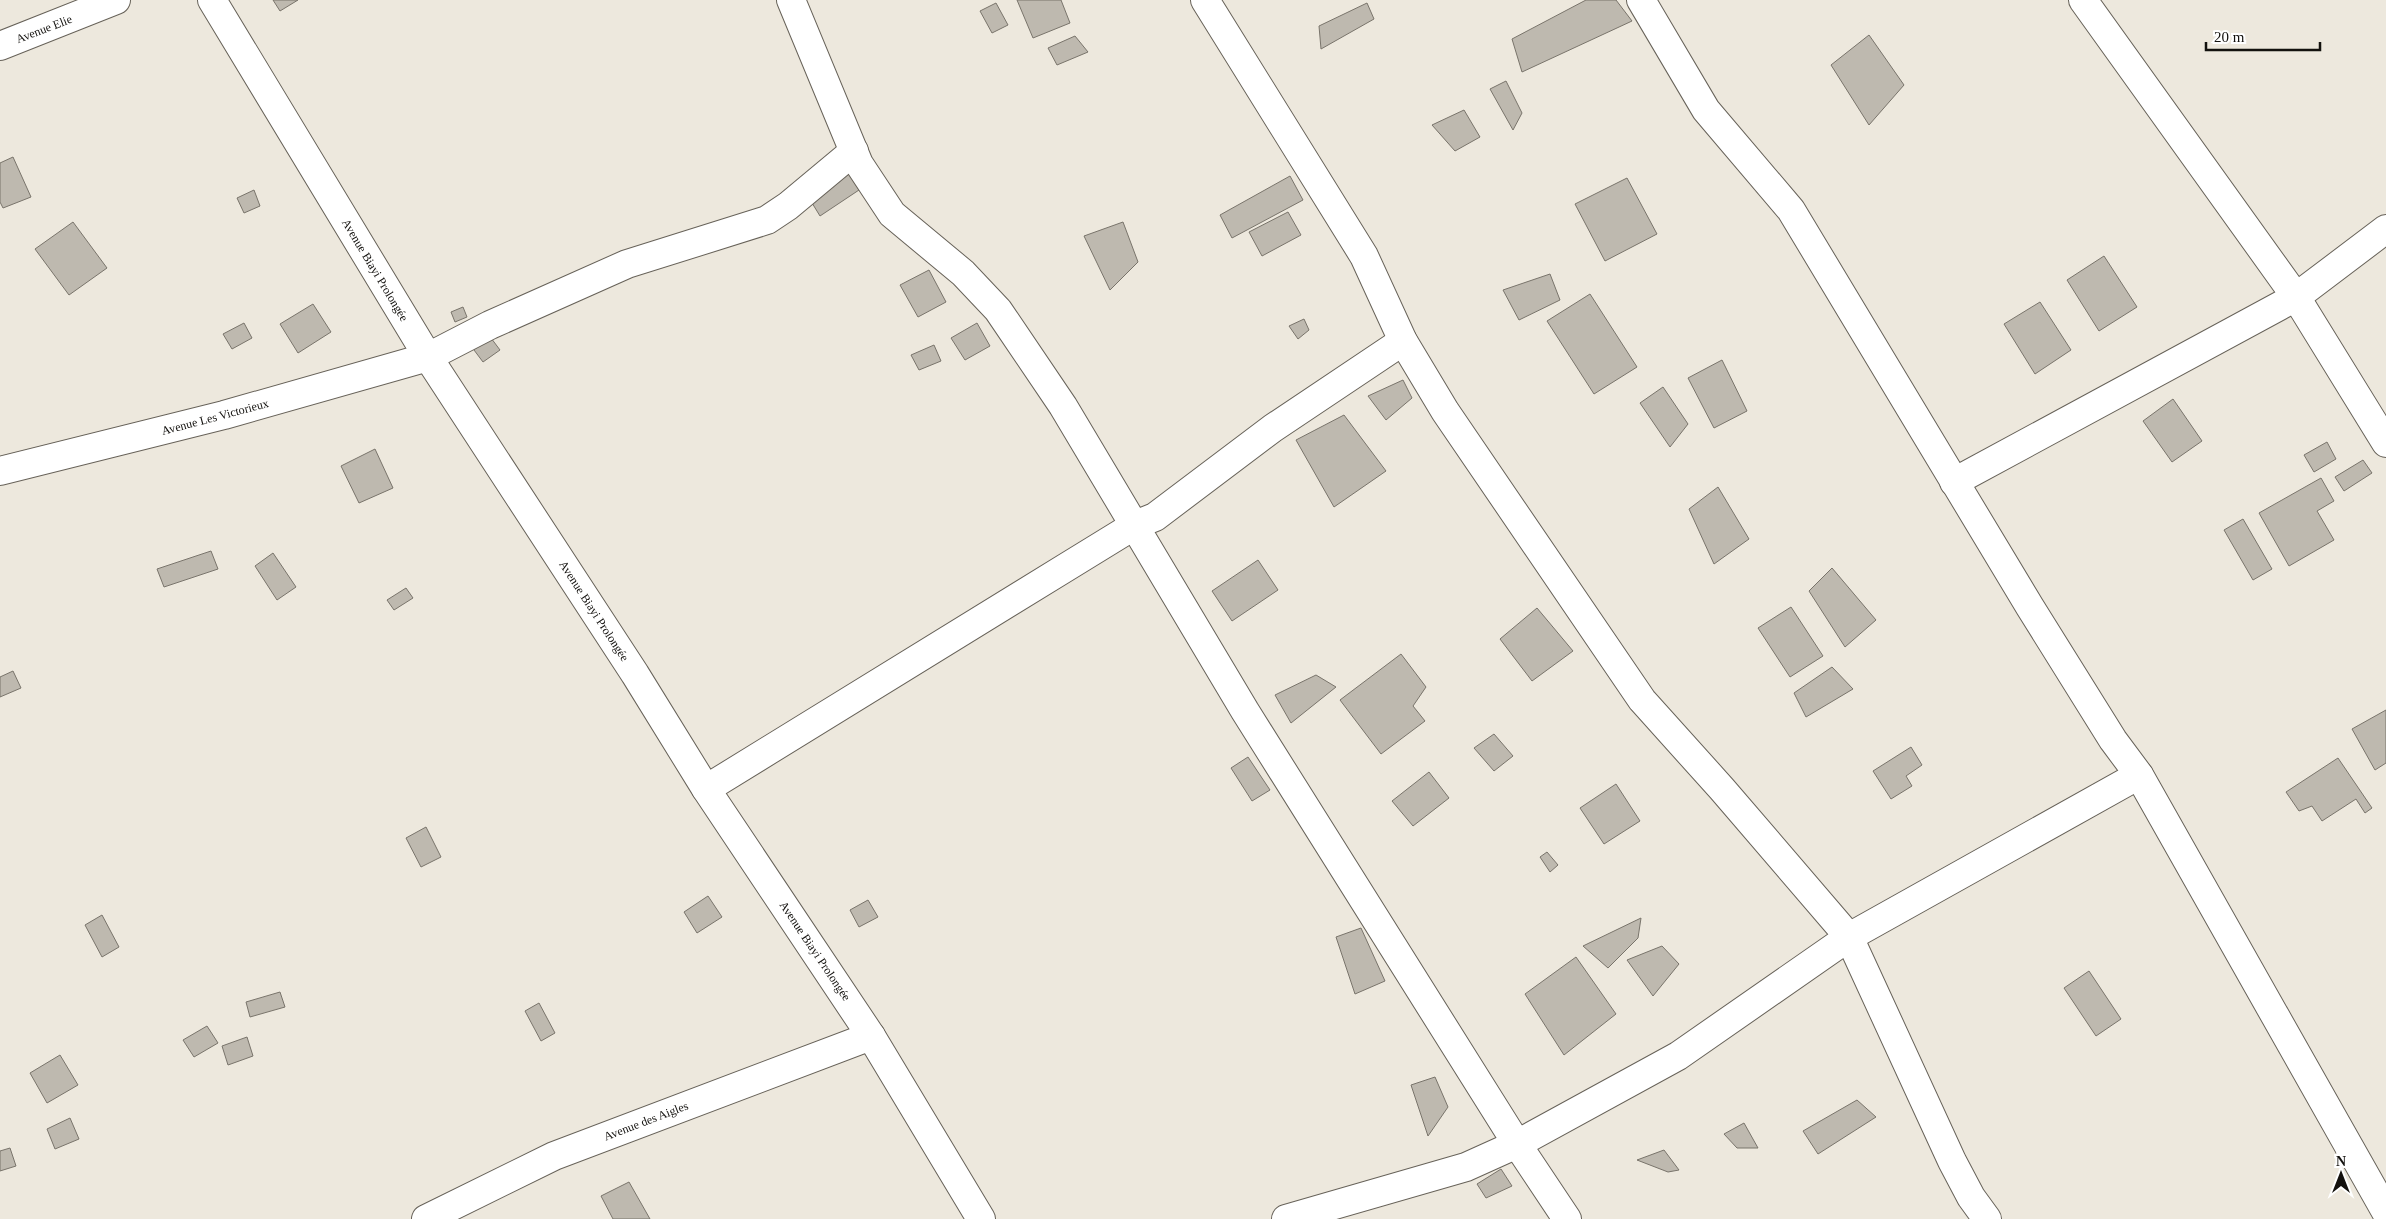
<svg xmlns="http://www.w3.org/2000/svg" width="2386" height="1219" font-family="'Times New Roman',serif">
<rect width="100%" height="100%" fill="#ede8dd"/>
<g fill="#beb9af" stroke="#79746b">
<polygon points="273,0 298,0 280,11"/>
<polygon points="1017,0 1061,0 1070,23 1033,38"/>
<polygon points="1586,0 1616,0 1632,21 1522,72 1512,39"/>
<polygon points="996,3 1008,25 992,33 980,11"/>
<polygon points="1367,3 1374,19 1321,49 1319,26"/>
<polygon points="1869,35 1904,85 1869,125 1831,65"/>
<polygon points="1075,36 1088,52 1057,65 1048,48"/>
<polygon points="1506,81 1522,113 1513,130 1490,89"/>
<polygon points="1464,110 1480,137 1455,151 1432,125"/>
<polygon points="13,157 31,197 3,208 0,202 0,163"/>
<polygon points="849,174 859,190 820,216 809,198"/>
<polygon points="1290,176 1303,200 1232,238 1220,215"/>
<polygon points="1627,178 1657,234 1605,261 1575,204"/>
<polygon points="254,190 260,206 244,213 237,198"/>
<polygon points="1288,212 1301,235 1262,256 1249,232"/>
<polygon points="73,222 107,268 69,295 35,249"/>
<polygon points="1123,222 1138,262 1110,290 1084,236"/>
<polygon points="2104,256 2137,307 2099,331 2067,280"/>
<polygon points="929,270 946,302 918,317 900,285"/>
<polygon points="1550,274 1560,300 1519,320 1503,290"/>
<polygon points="1590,294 1637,367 1594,394 1547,321"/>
<polygon points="2040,302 2071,350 2035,374 2004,324"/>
<polygon points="313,304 331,332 298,353 280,324"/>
<polygon points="463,307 467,317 455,322 451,312"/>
<polygon points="1304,319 1309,330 1298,339 1289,326"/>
<polygon points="244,323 252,338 232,349 223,334"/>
<polygon points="977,323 990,346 965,360 951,338"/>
<polygon points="488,334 500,350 483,362 471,346"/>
<polygon points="934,345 941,361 919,370 911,355"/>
<polygon points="1722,360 1747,411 1714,428 1688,378"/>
<polygon points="1403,380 1412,398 1386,420 1368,396"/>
<polygon points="1663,387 1688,424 1670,447 1640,403"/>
<polygon points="2173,399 2202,441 2172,462 2143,421"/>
<polygon points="1344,415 1386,471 1334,507 1296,440"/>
<polygon points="2327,442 2336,459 2314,472 2304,455"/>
<polygon points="375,449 393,488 359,503 341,466"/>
<polygon points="2363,460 2372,473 2344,491 2335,477"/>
<polygon points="2321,478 2334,501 2317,511 2334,540 2289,566 2259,513"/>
<polygon points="1718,487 1749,539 1714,564 1689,509"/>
<polygon points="2243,519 2272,569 2253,580 2224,530"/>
<polygon points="211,551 218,569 164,587 157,569"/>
<polygon points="273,553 296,587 277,600 255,566"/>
<polygon points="1258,560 1278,590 1232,621 1212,591"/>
<polygon points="1832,568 1876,620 1845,647 1809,591"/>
<polygon points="406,588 413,598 394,610 387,600"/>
<polygon points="1791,607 1823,656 1790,677 1758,628"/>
<polygon points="1537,608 1573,651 1532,681 1500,639"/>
<polygon points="1401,654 1426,687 1413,706 1425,721 1381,754 1340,700"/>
<polygon points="1832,667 1853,689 1806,717 1794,693"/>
<polygon points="13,671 21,688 0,697 0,677"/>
<polygon points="1316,675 1336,687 1291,723 1275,695"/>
<polygon points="2386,710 2386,763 2375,770 2352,729"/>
<polygon points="1494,734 1513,756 1494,771 1474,748"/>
<polygon points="1911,747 1922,765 1906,776 1912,786 1891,799 1873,771"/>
<polygon points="1248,757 1270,790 1252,801 1231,768"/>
<polygon points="2338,758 2372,808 2365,813 2356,799 2322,821 2312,806 2299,811 2286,792"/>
<polygon points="1429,772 1449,798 1413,826 1392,801"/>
<polygon points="1616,784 1640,821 1604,844 1580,808"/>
<polygon points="426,827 441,857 421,867 406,838"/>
<polygon points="1547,852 1558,865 1550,872 1540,857"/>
<polygon points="708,896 722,917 697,933 684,912"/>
<polygon points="868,900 878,917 859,927 850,910"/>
<polygon points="102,915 119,947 102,957 85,925"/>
<polygon points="1641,918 1638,938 1608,968 1583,946"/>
<polygon points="1361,928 1385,981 1355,994 1336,937"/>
<polygon points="1662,946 1679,964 1653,996 1627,960"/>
<polygon points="1576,957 1616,1014 1564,1055 1525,994"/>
<polygon points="2089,971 2121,1019 2096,1036 2064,988"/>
<polygon points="280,992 285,1007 250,1017 246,1002"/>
<polygon points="539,1003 555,1033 541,1041 525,1011"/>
<polygon points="207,1026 218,1043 194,1057 183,1040"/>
<polygon points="247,1037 253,1056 228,1065 222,1046"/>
<polygon points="60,1055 78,1085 47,1103 30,1073"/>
<polygon points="1435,1077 1448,1107 1428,1136 1411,1085"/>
<polygon points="1857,1100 1876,1117 1818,1154 1803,1131"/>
<polygon points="70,1118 79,1139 55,1149 47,1129"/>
<polygon points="1744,1123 1758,1148 1737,1148 1724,1134"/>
<polygon points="10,1148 16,1166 0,1171 0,1151"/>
<polygon points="1664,1150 1679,1170 1668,1172 1637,1160"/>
<polygon points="1501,1169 1512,1186 1486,1198 1477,1184"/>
<polygon points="629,1182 650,1219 613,1219 601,1196"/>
</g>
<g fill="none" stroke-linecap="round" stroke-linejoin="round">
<g stroke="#676259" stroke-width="30">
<g id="minor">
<polyline points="212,0 428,357 635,674 706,789 871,1036 981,1219"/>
<polyline points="791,0 859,164 892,214 963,273 998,310 1063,406 1245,711 1517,1144 1567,1219"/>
<polyline points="1205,0 1364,256 1403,341 1445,411 1642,700 1722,789 1849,937 1952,1161 1971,1197 1987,1219"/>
<polyline points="1641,0 1706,110 1791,210 2030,607 2113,740 2139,775 2386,1212"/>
<polyline points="2083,0 2296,297 2386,443"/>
<polyline points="0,46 116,0"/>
<polyline points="0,471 224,415 428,357 490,325 627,264 767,220 788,206 854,151"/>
<polyline points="1954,482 2296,297 2386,229"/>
<polyline points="706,789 1065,568 1135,525 1155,517 1273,428 1403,341"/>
<polyline points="426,1219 554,1156 871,1036"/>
<polyline points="1286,1219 1466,1167 1517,1144 1678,1056 1849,937 2139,775"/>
</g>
</g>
<use href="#minor" stroke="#fff" stroke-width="28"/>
</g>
<g text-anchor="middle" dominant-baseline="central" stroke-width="4" stroke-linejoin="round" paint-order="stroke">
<g font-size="12" fill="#13110e" stroke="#fff">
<text transform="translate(44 29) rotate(-21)">Avenue Elie</text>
<text transform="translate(375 270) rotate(59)">Avenue Biayi Prolongée</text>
<text transform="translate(215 417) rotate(-15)">Avenue Les Victorieux</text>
<text transform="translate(594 611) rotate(57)">Avenue Biayi Prolongée</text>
<text transform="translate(815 951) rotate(56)">Avenue Biayi Prolongée</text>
<text transform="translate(646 1121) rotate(-21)">Avenue des Aigles</text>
</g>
</g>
<g transform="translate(2341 1174)" stroke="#ffffff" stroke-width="4" paint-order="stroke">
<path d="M0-4L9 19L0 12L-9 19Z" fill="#13110e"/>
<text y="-8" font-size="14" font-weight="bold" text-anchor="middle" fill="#13110e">N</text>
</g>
<path d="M2206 42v8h114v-8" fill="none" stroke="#13110e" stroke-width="2.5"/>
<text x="2214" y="42" font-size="15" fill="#13110e" stroke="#ffffff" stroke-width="4" paint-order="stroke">20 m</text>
</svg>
